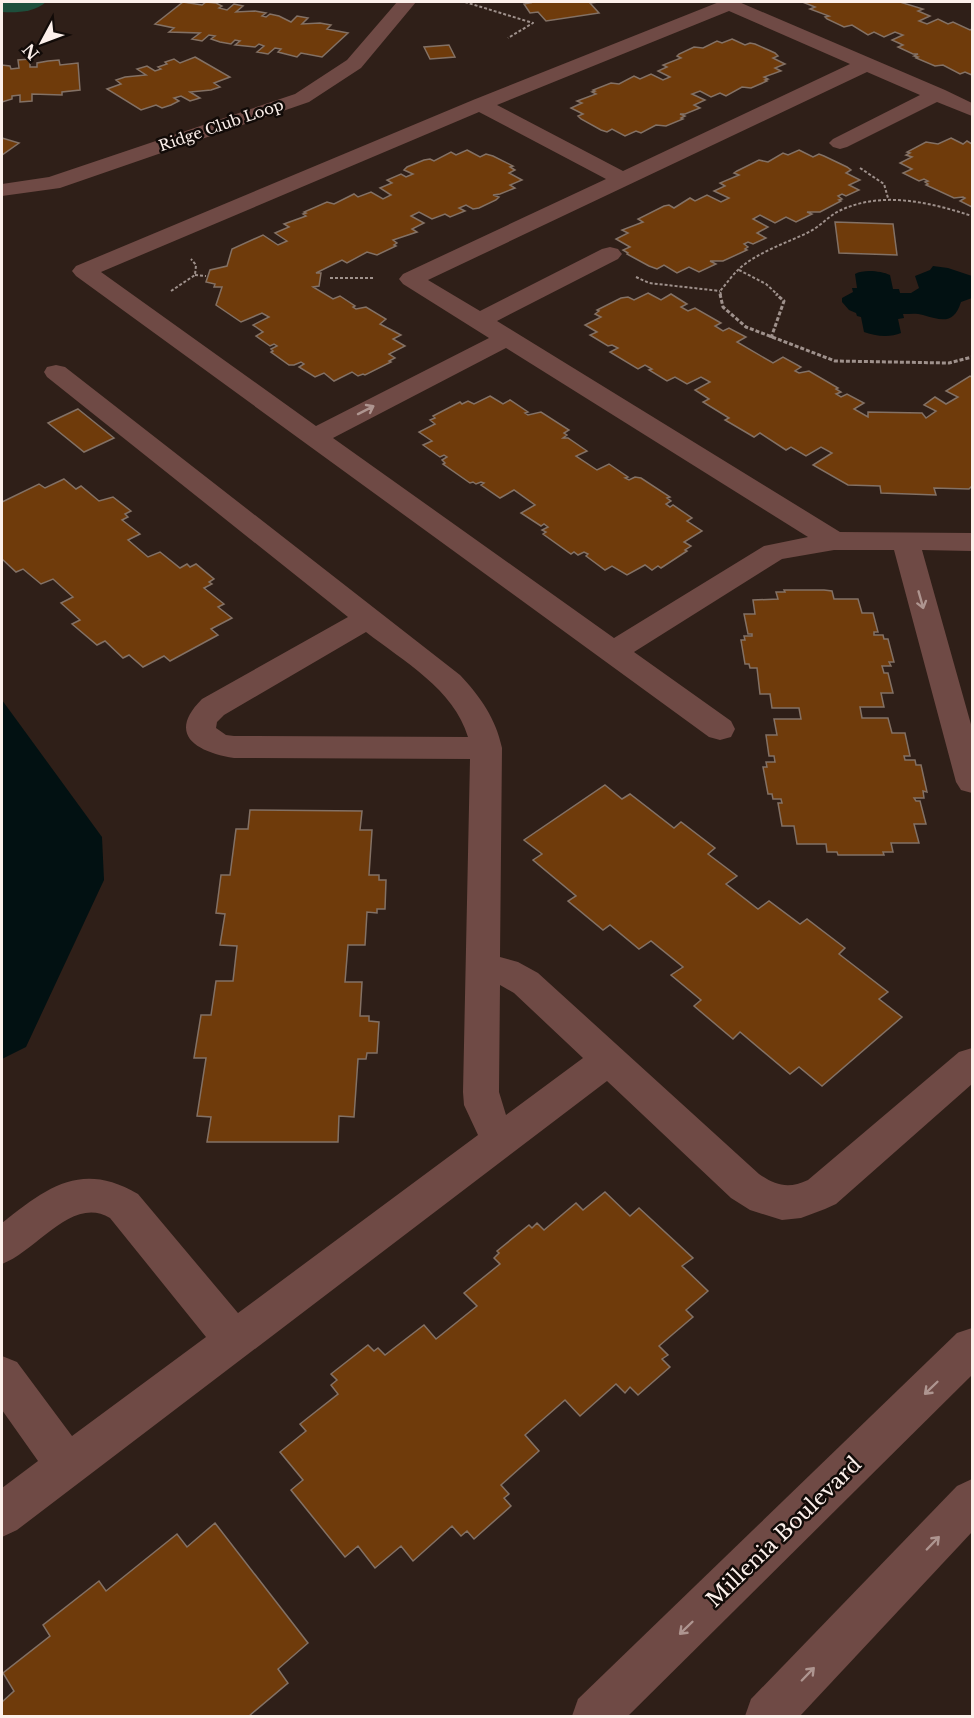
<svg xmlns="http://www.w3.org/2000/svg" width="974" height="1718" font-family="'Libre Baskerville',serif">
<rect width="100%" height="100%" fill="#2f1f18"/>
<path fill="#1e4f3c" d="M2,2H46C35,12 17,13 2,12Z"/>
<g fill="#021112">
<path d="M933,266L948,268L972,276V298L961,302C954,324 943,321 923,315C917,313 910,314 903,314L904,318L898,319L901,333C890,338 874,336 864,332L861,317L857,316L856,313L849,310L842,302V298L853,292L852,288H857L855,274C864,269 881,271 890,275L893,289H899L900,293H911L919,288L915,276L930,270Z"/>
<polygon points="2,700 102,837 104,880 26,1047 2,1059"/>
</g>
<g fill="#6f3b0b" stroke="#837165" stroke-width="1.5">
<polygon points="183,2 202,5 206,2 216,3 222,6 219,8 227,10 234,4 243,6 236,12 255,11 266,13 262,16 266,17 270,14 279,16 291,22 297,16 308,18 302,24 320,23 331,25 327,29 348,33 322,57 301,53 297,57 278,52 281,49 275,48 268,54 257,52 264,46 259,44 255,47 235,45 240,41 235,40 231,44 220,42 211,39 215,36 209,35 202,41 192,39 200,33 169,32 174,28 155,24"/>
<polygon points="528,2 599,2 590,3 599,13 546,21 538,12 530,13 524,4 530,3"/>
<polygon points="808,2 906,2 903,3 923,9 918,11 930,16 919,21 927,24 938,19 948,24 953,22 970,30 972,29 972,75 965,72 960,74 943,65 935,66 916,58 918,57 914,56 918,54 913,54 898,47 903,45 892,40 903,35 895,32 884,37 874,32 868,35 852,25 844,27 827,19 825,17 829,16 810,9 815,7 805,3"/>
<polygon points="732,39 745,45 750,43 755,44 775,53 778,56 773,58 785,64 775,68 781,71 764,77 768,79 765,80 767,81 751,88 742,87 726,96 720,93 711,97 700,91 692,94 705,100 694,105 700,108 685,114 680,114 685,116 681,118 683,119 666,126 656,125 641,133 636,131 625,136 612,129 607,132 601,130 581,119 578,116 583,114 571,108 582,103 577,101 596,94 592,92 595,91 593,90 611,83 619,84 634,76 640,79 651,74 663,80 670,77 658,71 667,67 663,65 681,58 677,56 679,54 694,47 703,48 717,41 722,43"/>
<polygon points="449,45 455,57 430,59 424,47"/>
<polygon points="195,57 230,77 214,83 220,87 211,90 190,92 200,98 190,101 181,96 174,98 179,101 171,105 162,108 156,105 141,110 107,89 121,84 116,80 125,77 146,75 137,69 147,66 155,71 161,69 158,67 167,64 165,62 174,59 180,63"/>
<polygon points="30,59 30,67 37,67 37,63 48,61 59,60 60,65 78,63 80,90 62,92 62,95 32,94 32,101 20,102 20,95 12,96 12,99 2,102 2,65 10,66 11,69 19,68 18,60"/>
<polygon points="2,138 19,143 2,155"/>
<polygon points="951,138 963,144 967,141 972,144 972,207 960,201 965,198 963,197 954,198 926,185 928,184 925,182 928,181 924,179 919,181 903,173 912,169 900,163 912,157 906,155 910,153 907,152 926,142 938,144"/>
<polygon points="467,150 480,157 486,154 493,156 513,166 510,167 515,170 509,173 522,180 510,185 515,188 500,194 493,195 499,197 496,200 479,208 473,209 466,205 459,208 465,211 450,217 445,214 432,219 419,212 411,216 424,223 412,229 417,232 393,240 397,243 394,245 396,246 377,255 367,252 347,263 342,260 316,273 321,273 319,286 313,287 333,299 340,296 355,306 353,307 356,309 366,307 386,319 380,324 401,335 393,339 405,346 389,354 395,358 389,361 391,362 365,375 363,374 358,376 352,372 334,381 324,373 315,377 299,367 304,364 301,362 294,365 289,365 271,352 273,351 271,349 277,346 274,344 270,346 256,336 263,332 253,325 269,317 262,313 241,322 216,305 222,287 214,287 215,284 206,282 210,270 227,266 232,249 263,235 278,245 287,241 275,233 289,227 284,224 306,216 303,214 306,213 304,212 327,202 334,204 354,194 358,197 371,192 383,199 391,195 380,188 392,183 387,180 401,174 406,177 413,174 404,170 407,167 424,160 430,159 434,161 451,152 456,155"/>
<polygon points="799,150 813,157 819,154 824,156 847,167 851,170 846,173 860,180 849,185 859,190 846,196 842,194 838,196 842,199 839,200 841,201 820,212 807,212 812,214 796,222 786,217 775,223 760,215 753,219 768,227 757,233 766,238 753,244 748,242 744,244 748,247 745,249 747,250 723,261 710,261 716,264 699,272 689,267 677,273 664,265 657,269 649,266 627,254 628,253 623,250 630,247 616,239 628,233 622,230 643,222 638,219 664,206 669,205 674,208 690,198 695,201 707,195 721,202 729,198 714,191 725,186 720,183 739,175 734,173 737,171 759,160 768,162 783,153 788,155"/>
<polygon points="835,222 893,224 897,255 839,253"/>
<polygon points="648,293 661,300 671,294 687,304 681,307 688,311 695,308 721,323 715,326 723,331 729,328 746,337 737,342 773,363 783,357 801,367 795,371 799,373 809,371 838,388 836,389 841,392 836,394 841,397 847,394 864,403 854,409 868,417 868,412 922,413 926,418 936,411 924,405 935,397 946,404 958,397 946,391 970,376 972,377 972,486 969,489 934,488 936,495 881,493 880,486 848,485 813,465 832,453 821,447 806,456 791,447 786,450 760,433 754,437 725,420 729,418 703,402 709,399 695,390 710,382 701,377 687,384 675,377 667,381 649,370 652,369 645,365 638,369 610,352 618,348 612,345 608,346 590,335 597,332 585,325 601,317 595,314 599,311 597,310 621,298 628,297 634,300"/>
<polygon points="490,396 503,404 510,400 528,412 525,413 528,415 541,412 569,430 564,433 567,435 563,438 568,438 587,451 576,456 597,470 609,464 628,477 625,478 629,480 635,477 641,478 670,497 667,498 671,501 666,504 670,507 673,505 692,518 687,521 702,531 684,542 691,546 685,550 687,551 661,568 658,566 652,570 645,565 627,575 612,566 605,570 586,556 588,554 584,552 578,555 574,552 571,554 543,534 546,532 542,530 548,527 544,524 541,526 521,513 535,505 514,490 500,498 481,485 484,483 481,482 476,484 473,482 470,483 443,464 445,463 442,460 447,457 444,455 440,457 423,445 432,441 419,432 435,424 430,420 435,418 433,416 460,402 462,404 468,401 474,404"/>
<polygon points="78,409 114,438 84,452 48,423"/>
<polygon points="64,479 76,489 81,486 99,501 113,497 131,511 125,514 128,517 122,520 140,534 128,540 148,557 160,552 180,568 187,564 190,567 196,564 214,579 209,582 212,584 204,588 224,604 218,607 232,618 211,629 218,635 170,661 164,656 143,667 129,655 123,658 105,641 97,645 72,624 80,620 61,603 73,597 53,579 41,584 23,569 16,572 2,559 2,502 39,484 45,488"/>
<polygon points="784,590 824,590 832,591 834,599 858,599 862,613 873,613 878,632 874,632 874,635 883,635 884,639 888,639 894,662 889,662 891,666 882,666 884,673 888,673 893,693 881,693 884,707 860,707 862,718 888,718 892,733 905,733 910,756 904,756 905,760 915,760 916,765 921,765 927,792 923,791 924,798 914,798 916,801 920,801 926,824 914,824 919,843 891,843 893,852 883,852 884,855 838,855 837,852 827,852 826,844 797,844 794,826 782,826 778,803 782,803 781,799 773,799 772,794 768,794 763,767 767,767 766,762 775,762 774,756 769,756 766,735 777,735 774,719 801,719 799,708 772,708 770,694 760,694 757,668 750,668 749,664 745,664 741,640 745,640 744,636 752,636 752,634 748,634 744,614 755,614 753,600 778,599 776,592 785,592"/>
<polygon points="605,785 622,799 630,794 674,828 681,822 715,848 708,854 737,876 726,884 758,909 769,901 800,924 807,919 845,948 839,954 888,992 879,999 902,1017 822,1086 799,1067 790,1074 740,1032 733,1039 694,1006 701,1000 671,975 683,967 651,941 639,949 610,925 603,930 568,901 576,896 533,860 542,854 524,840"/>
<polygon points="250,810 362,811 360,830 372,830 369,875 379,875 379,880 386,880 385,909 377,909 377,913 367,912 365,945 348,945 345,982 362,982 360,1016 369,1016 369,1021 379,1022 377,1053 367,1053 366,1059 358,1059 354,1117 339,1116 338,1142 207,1142 211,1117 197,1116 206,1058 194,1058 201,1015 211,1015 216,981 233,981 237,946 220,945 225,914 216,913 221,875 230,875 236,829 248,829"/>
<polygon points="605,1192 630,1216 639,1208 693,1258 682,1266 708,1291 686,1310 693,1317 659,1346 668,1355 662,1359 670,1367 638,1395 630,1387 625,1393 616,1384 580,1416 565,1400 525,1435 539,1451 501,1485 509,1494 504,1498 511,1506 474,1539 467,1531 461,1536 452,1526 413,1561 401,1546 375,1568 358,1546 345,1557 291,1490 303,1480 280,1452 306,1431 300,1424 338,1394 331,1385 337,1380 331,1374 368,1345 374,1351 378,1348 385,1355 424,1325 436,1339 477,1306 464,1293 500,1264 494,1258 499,1253 497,1251 529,1225 532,1228 537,1223 544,1230 576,1203 583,1210"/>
<polygon points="215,1523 308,1643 278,1669 288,1683 249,1716 2,1716 2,1702 14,1691 3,1673 50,1636 43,1625 99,1581 106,1591 177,1534 187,1547"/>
</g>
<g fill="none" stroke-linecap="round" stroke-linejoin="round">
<g stroke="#9f918c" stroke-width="2" stroke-dasharray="3 2" stroke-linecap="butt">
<polyline points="465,2 533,23 508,38"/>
<polyline points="860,168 884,184 888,198"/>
<polyline points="739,270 766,284 778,295"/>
<polyline points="195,275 206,276"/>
<polyline points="636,277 649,283 720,291"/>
<polyline points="330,278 374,278"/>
<polyline points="171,291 195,275 196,265 191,259"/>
<path d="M721,295L720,291C728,282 735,271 745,264C764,250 786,243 807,233C818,228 827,218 837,212C880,190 929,202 972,216"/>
</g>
<g stroke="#9f918c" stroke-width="3" stroke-dasharray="4 2" stroke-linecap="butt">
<polyline points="720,294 723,307 746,327 835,361 949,363 972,357"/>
<polyline points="771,338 784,301 776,294"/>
</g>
<g fill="#6f4a45" fill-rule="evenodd">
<polygon points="397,2 416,2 361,68 309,102 60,188 2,196 2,184 49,177 295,94 347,60"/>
<path d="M719,2H739L945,90L972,103V116L937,102L847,147L840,149L833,147L829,143L833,139L920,95L867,72L428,280L480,311L602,249L610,247L618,249L622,254L618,259L497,321L840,532L972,533V551L922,550L972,728V793L961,790L956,782L894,550H834L782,559L634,652L731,721L735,729L731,737L720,740L709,737L76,276L72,271L76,266L473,100ZM729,11L850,64L623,171L497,105ZM479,112L606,179L403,274L399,279L403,284L489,338L316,426L101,272ZM506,348L808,537L764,546L614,638L333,438Z"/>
<path d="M56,365L65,367L460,675C480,696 496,719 502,748L500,957L518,962L538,973L759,1174C776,1186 789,1189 808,1180L959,1052L972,1048V1084L836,1204L825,1209L801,1218L782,1220L750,1210L731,1198L607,1081L17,1530L2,1537V1488L38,1461L2,1410V1356L17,1362L72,1436L206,1337L110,1218C72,1195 37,1251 2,1264V1223C48,1187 81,1161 138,1194L238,1313L478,1135L464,1105L463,1092L470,759L234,758C197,752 166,735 202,699L348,617L47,377L44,372L47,367ZM366,632C403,661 454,689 468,737L234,736L226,735L216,728L217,722L224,715ZM500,985L514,993L583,1058L506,1115L499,1092Z"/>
<polygon points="972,1328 972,1375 628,1716 572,1716 578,1699 957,1333"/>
<polygon points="972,1479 972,1532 800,1716 745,1716 751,1699 957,1486"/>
</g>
</g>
<defs><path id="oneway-shaft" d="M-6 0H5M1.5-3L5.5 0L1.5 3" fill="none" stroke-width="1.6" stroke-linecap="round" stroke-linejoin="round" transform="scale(1.5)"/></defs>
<g stroke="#ae9590">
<use href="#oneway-shaft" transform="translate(366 410) rotate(-27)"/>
<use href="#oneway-shaft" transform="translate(921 600) rotate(74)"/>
<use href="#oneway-shaft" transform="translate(931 1388) rotate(136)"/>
<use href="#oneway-shaft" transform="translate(933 1543) rotate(-46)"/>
<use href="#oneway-shaft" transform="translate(686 1628) rotate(136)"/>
<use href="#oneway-shaft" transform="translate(808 1674) rotate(-46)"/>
</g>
<g text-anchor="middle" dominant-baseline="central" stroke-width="5" stroke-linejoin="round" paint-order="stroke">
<g font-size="15" fill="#fcf0eb" stroke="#120b08">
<text transform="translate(221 125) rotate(-19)">Ridge Club Loop</text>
</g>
<g font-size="21" fill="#fcf0eb" stroke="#120b08">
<text transform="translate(784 1532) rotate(-44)">Millenia Boulevard</text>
</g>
</g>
<rect width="974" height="1718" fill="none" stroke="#fcf0eb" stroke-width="6"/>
<g transform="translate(42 42) rotate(229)" stroke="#120b08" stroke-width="4.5" paint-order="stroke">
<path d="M0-4.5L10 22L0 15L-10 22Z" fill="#fcf0eb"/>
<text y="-9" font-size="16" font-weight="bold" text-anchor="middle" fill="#fcf0eb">N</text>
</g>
</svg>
